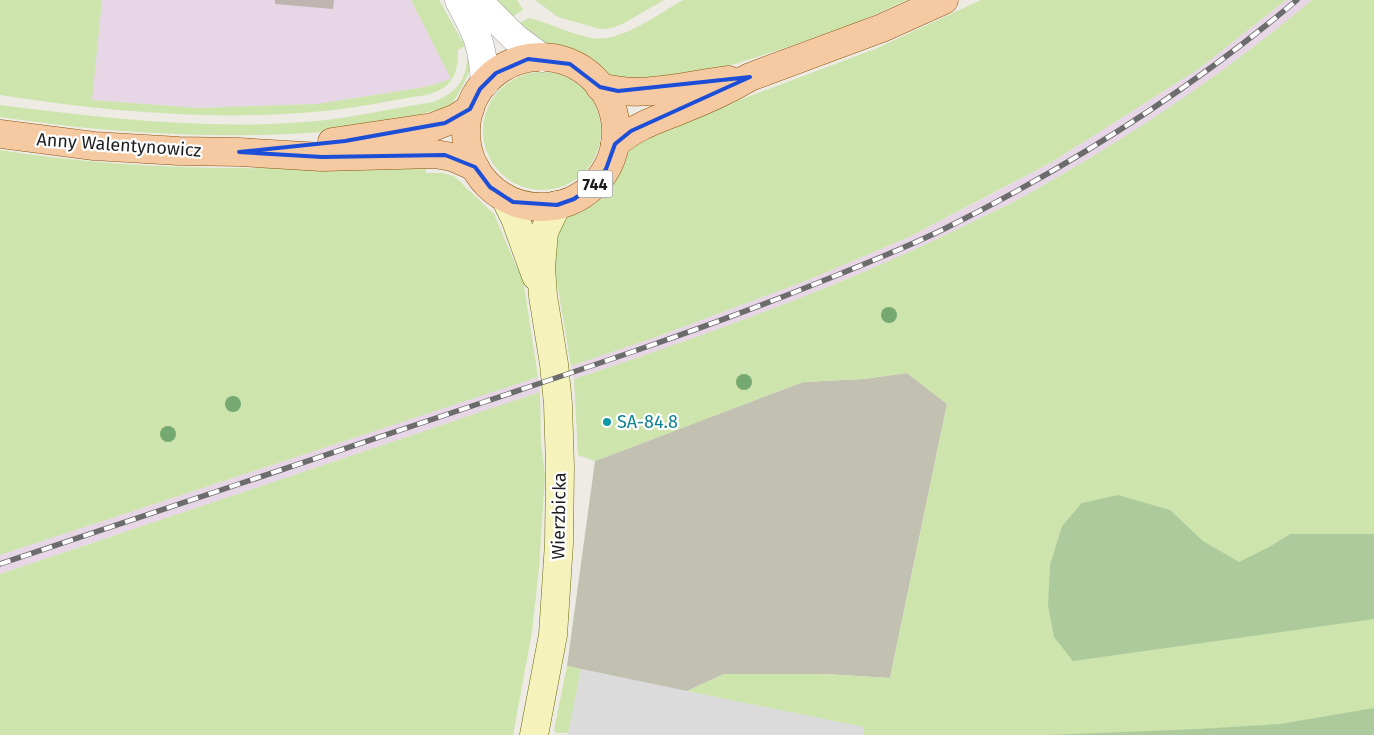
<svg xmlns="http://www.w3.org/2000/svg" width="1374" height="735" font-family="'Fira Sans',sans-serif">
<rect width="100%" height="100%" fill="#eeeae4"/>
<polygon fill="#dbdbdb" points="581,669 864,727 863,735 567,735"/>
<g fill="#e7d6e5">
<polygon points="102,0 411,0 452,79 425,87 317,104 198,108 91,100"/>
<polygon points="1286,0 1312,0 1277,29 1203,85 1121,140 1027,195 920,248 801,298 676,345 574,379 571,366 656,337 808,280 909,237 973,204 1052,162 1200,68"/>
<polygon points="538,377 540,392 0,574 0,555"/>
</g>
<polygon fill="#c2c0b0" points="907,373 947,404 890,678 825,674 724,674 687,691 567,666 595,461 803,382 864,379"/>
<g fill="#cde5ad">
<path d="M0,0H102L92,100L198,108L317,104L425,87L451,79L411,0H439L465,46L458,50C458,76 452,88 426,95C388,101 351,109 313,112C209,121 103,111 0,95Z"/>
<polygon points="495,0 517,0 523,10 510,18"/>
<polygon points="535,0 664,0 624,23 612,28 600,29 558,17"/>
<path d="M683,0H907L858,22L782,49L719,69L671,80L612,79L594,62L570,51L540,43L515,26L529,18C550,23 570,34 592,38C621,43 658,14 683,0Z"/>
<polygon points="981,0 1286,0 1200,68 1052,162 909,237 808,280 656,337 571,366 552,252 561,222 604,194 612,185 622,169 630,147 646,135 875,49"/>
<path d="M1312,0H1374V735H863L864,727L687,691L724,674H825L890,678L947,404L907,373L864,379L803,382L595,461L578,455L574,379C708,334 841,287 968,224C988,214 1009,205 1028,194C1129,138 1224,74 1312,0Z"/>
<path d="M468,56C469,60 470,64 470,68C469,74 456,100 451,104C443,110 430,111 421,114V121C281,143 140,138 0,117V105C105,118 211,131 317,121C356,117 394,108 433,102C447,97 460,88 465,72C467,67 466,61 468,56Z"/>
<circle cx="542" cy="131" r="59"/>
<path d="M0,150C75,162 151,167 227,168C293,169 359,165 425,164L426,173H442L454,176L494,214L517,268L521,266L538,377L0,555Z"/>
<polygon points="540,392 541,442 545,476 539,568 532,632 513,735 0,735 0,574"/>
<polygon points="567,666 581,669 568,733 557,733 554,730"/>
</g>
<g fill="#adca9c">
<polygon points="1118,495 1170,510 1203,541 1239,562 1269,547 1290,534 1374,534 1374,619 1073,661 1054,637 1048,605 1050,565 1062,526 1082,503"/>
<polygon points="1374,708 1374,735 1048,735 1199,729 1280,724"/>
</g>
<g fill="#beb5b1">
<polygon points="275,0 334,0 333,9 275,4"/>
<polygon points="609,417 612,425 605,427 603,419"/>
</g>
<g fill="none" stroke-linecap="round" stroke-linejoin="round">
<g stroke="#9f9f9f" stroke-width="29">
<g id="tertiary">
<path d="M459,0C477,33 483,45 485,83"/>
<polyline points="477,0 515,38 542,58"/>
</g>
</g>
<g stroke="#6b6d0c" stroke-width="29">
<g id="secondary">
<polyline points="505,198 515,218 536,276"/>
<polyline points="534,735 553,635 559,543 560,467 558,404 554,364 543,296 541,267 544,232 557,205"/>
</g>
</g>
<g stroke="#8d560a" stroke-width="29">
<g id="primary">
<circle cx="541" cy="132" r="75"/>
<path d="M600,87C641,99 687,85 729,80"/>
<polyline points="0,134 94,146 179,151 239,152 322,157 435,154 452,157 475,167"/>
<polyline points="332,142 433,127 456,118 470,109"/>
<path d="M615,144C635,126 659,119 683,109C706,100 728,90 750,77L882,28L944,0"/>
</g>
</g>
<use href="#tertiary" stroke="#fff" stroke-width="28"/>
<use href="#secondary" stroke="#f5f3bb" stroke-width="28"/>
<use href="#primary" stroke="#f5caa2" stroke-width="28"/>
<g stroke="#6c6c6c" stroke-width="5.5">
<path id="rail" d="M0,564C158,511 317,458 475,405C586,368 697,331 805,288C852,269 899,251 944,229C1069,167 1190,90 1297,0"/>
</g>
<use href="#rail" stroke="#fff" stroke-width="4" stroke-dasharray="11" stroke-linecap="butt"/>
</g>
<g fill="#76a971">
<circle cx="889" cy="315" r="8"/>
<circle cx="744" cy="382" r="8"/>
<circle cx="233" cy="404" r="8"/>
<circle cx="168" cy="434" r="8"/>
</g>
<path fill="none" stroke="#1d4ed8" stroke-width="4" stroke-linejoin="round" d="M528,59L570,64L600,87L618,91L750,77L631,131L615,144L606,169L595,184L574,199L557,205L513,202L490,187L475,167L445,155L322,157L239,152L345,141L445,123L470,109L480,89L496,73Z"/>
<circle fill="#0f9aa8" stroke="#fff" stroke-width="2" cx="607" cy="422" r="5"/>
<g text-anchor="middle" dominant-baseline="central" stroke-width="4.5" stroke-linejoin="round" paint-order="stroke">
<rect fill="#fff" stroke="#626262" stroke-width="1" x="577.5" y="170.5" width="35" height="27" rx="4"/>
<g font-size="16" font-weight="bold" fill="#1e1e1e">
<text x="595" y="184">744</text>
</g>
<g font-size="18" fill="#1e1e1e" stroke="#fff">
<text transform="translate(119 145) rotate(4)">Anny Walentynowicz</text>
<text transform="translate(559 516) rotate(-89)">Wierzbicka</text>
</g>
<g font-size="18" fill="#0d838f" stroke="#fff" text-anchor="start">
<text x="617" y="422">SA-84.8</text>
</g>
</g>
</svg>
